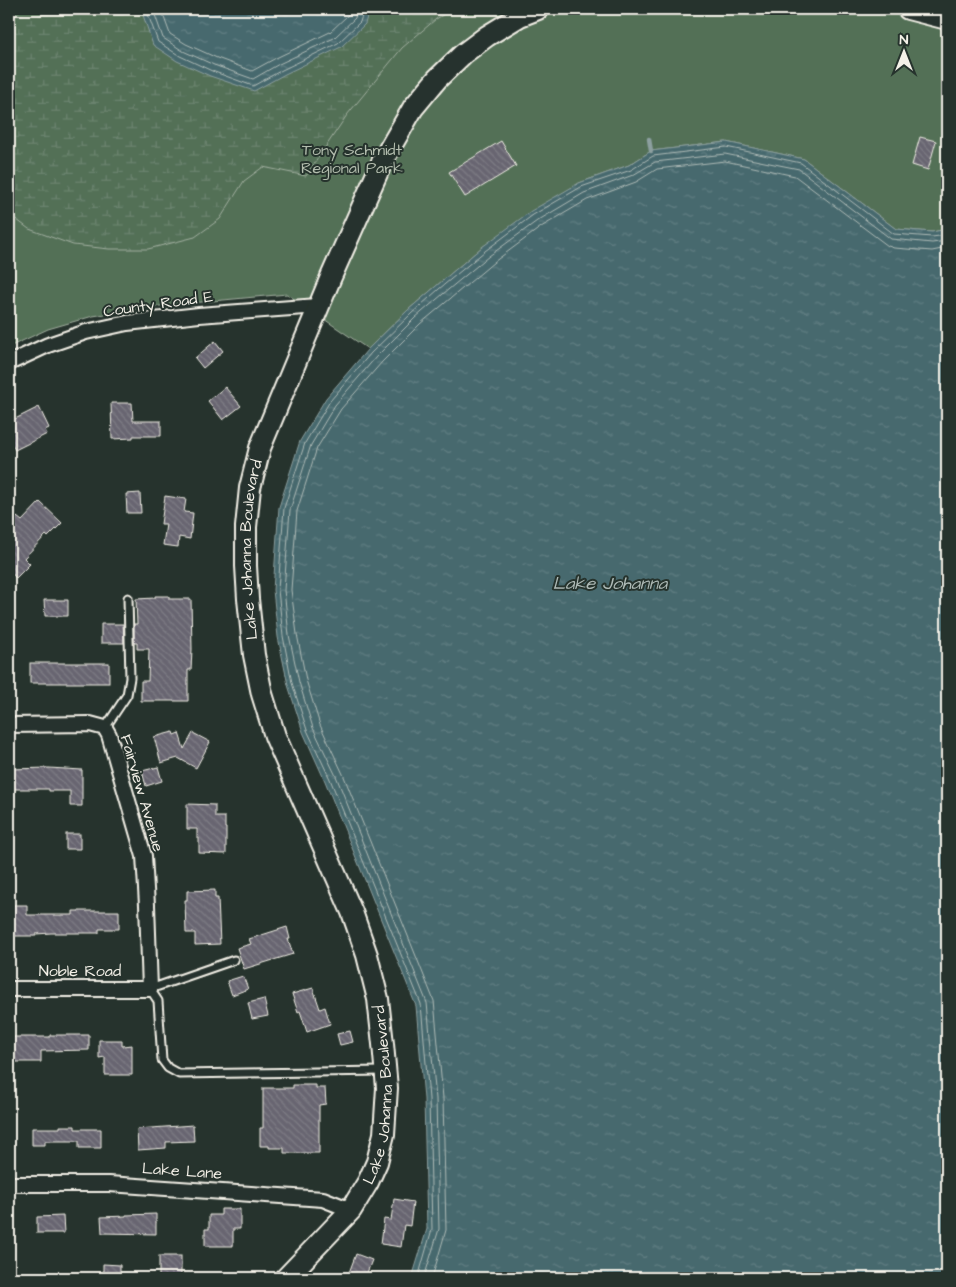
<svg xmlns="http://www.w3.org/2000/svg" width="956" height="1287" font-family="'Architects Daughter',sans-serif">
<defs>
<pattern id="wetland-marsh" width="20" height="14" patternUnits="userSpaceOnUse" patternTransform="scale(1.25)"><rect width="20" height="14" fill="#526f57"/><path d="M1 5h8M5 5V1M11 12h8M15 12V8" fill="none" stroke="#6c846f"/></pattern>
<pattern id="water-ripples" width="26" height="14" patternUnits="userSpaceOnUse" patternTransform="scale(1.25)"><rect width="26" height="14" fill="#47696e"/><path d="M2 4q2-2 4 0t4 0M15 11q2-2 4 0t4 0" fill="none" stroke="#627f83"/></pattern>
<pattern id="building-back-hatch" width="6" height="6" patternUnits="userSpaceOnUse" patternTransform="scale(1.25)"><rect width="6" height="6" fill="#686571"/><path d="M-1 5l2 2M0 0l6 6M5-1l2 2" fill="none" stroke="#7e7c85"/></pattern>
</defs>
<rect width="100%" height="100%" fill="#26332d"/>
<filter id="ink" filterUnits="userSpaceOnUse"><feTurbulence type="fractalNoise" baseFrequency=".02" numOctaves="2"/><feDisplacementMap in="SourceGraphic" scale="10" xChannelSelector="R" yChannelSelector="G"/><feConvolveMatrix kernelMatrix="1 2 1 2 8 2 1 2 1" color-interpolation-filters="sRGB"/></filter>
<g filter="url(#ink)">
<polygon fill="#526f57" stroke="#a3b0a0" points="9,9 947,9 947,229 932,232 896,229 804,159 726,142 651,151 629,165 579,183 482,247 408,310 368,349 287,294 149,307 93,316 48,329 9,347"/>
<polygon fill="url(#wetland-marsh)" stroke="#a3b0a0" points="9,9 453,9 436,19 402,48 347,115 306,176 263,167 244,181 220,219 195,237 148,249 109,249 73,245 29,229 9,214"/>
<g fill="url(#water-ripples)" stroke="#8c9f9f">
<polygon points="141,9 369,9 365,24 341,47 285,74 254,91 210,76 177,61 153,45"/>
<polygon points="726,142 804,159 896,229 932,232 947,229 947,1278 412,1278 427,1229 424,1099 416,1006 325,781 303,732 288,685 278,637 273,590 279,507 300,441 326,398 368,349 408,310 482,247 531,211 579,183 629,165 651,151"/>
</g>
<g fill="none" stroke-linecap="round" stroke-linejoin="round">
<g stroke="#afbbb7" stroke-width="1">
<polyline points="146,9 158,42 180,56 212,71 253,86 282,70 338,43 360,22 364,9"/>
<polyline points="153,9 163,38 183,51 214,65 253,79 279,64 334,38 355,18 357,9"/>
<polyline points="161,9 170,34 186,44 217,58 252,71 276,58 330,32 348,15 350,9"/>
<polyline points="418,1278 432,1229 429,1099 421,1004 330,779 307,730 292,683 283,636 278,590 284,508 305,443 330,401 371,353 411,314 439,289 485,251 533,215 581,187 631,170 653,156 726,147 801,163 894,234 932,237 947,235"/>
<polyline points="424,1278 439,1229 436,1099 427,1003 336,776 313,728 299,682 289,635 284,590 290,510 311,445 335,405 376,357 415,318 443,294 489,256 537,221 584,193 633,175 655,162 725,154 799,169 891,239 932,243 947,241"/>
<polyline points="432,1278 446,1230 443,1098 434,1001 343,774 320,725 306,680 297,634 291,590 297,511 317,448 341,409 382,362 420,324 494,262 541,227 587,200 636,182 657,169 725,161 795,176 888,246 894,248 932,251 947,248"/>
</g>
<polyline stroke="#8c9f9f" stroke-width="4.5" points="649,139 651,151"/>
</g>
<g fill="url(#building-back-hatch)" stroke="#f4f1e8">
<polygon points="920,137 936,141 928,170 912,165"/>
<polygon points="501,141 516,166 465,197 449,172"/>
<polygon points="215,341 223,351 203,368 195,358"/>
<polygon points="225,387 241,406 223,420 208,401"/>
<polygon points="111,403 132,403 133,421 161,421 161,436 133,436 133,438 112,439"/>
<polygon points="39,407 49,428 45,430 47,434 15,450 9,438 9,422"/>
<polygon points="140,493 141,513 127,513 126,494"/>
<polygon points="165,496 186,499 184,512 193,513 190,539 179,537 178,547 163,545 166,524 161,524"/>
<polygon points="40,502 62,523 48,537 46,535 24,558 30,564 16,578 9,570 9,526 17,517 22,521"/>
<polygon points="155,596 169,596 169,599 191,599 192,649 191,670 188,670 188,701 141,701 141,681 148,681 149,649 137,649 137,643 134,643 134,624 137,624 136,599 155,598"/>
<polygon points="44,600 68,600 68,616 45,616"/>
<polygon points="101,624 123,624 124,643 101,643"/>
<rect x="30" y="663" width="79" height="20"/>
<polygon points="173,732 174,735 179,733 184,749 193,733 210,742 196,768 178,758 161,763 154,737"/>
<polygon points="158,767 162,781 146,786 142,771"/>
<polygon points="49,768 82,770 82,806 70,806 70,791 49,791 49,789 11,789 11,780 9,780 9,769"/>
<polygon points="187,804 215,805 215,817 225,817 225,828 226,828 226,854 199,853 199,838 197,838 197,829 187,829"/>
<rect x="66" y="834" width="14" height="15"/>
<polygon points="215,890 215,898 218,898 220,944 195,945 195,933 186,933 185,900 187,900 187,891"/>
<polygon points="10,905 27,905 27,915 73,915 73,911 119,911 119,929 99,929 99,933 51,933 36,934 36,936 10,936"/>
<polygon points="287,927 290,939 288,939 293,954 244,969 237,948 251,944 249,939"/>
<polygon points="243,976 248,989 232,995 227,981"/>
<polygon points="313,988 320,1009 325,1007 330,1024 307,1032 300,1011 298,1012 292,994"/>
<polygon points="264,999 268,1016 252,1019 248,1003"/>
<polygon points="350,1031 353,1042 340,1045 337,1034"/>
<polygon points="50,1035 89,1035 89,1050 41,1051 41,1062 9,1062 9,1037 50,1037"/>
<polygon points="99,1040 122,1040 122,1046 132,1045 132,1075 105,1075 105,1057 99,1058"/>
<polygon points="293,1085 316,1085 316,1088 325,1088 326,1104 319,1105 319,1153 284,1153 284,1148 269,1148 269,1146 260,1146 260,1128 263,1128 263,1088 293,1088"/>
<polygon points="193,1125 194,1141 166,1142 166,1148 138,1150 137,1129"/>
<polygon points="60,1126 75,1126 75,1129 101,1129 101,1148 79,1148 79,1141 45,1141 45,1145 32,1145 32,1128 60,1128"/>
<polygon points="394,1199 413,1202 410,1226 404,1225 401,1247 381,1244 384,1219 391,1220"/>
<polygon points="221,1209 240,1209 240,1229 233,1229 233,1246 205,1246 205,1229 209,1229 209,1215 221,1215"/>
<polygon points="156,1214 156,1234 102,1233 101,1217 126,1216 126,1215"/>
<polygon points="63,1216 64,1233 37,1233 37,1217"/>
<polygon points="356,1254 372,1260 365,1278 347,1278"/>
<rect x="159" y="1256" width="22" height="22"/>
<polygon points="103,1264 120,1265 120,1278 103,1278"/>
</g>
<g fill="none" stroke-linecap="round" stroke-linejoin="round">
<g stroke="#f4f1e8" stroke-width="11">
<g id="lane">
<polyline points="105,728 127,695 130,678 128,598"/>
<polyline points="234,960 150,989 158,1001 162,1060 168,1068 179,1074 383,1071"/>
</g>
</g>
<g stroke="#f4f1e8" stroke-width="18">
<g id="street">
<polyline points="9,363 48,345 86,332 127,323 199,315 318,306"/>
<polyline points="9,725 90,724 105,728 109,735 144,856 147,905 150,989 9,989"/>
<polyline points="9,1184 109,1184 323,1199 351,1210"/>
</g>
</g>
<g stroke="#f4f1e8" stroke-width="24">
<g id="secondary">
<polyline points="908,9 947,19"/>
<path id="s1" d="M286,1278L351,1210L368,1182L377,1162L384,1134L387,1088L383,1044L378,999L367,955L352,912L275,736L262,694L254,655L248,599L246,566V527L250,488L260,448L331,277L383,160L413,108L437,79L463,54L487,36L520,16L538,9"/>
</g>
</g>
<use href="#lane" stroke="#26332d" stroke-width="7"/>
<use href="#street" stroke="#26332d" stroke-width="14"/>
<use href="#secondary" stroke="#26332d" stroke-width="20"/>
</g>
</g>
<g text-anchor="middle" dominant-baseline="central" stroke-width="4" stroke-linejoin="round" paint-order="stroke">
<g font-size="16" fill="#b3bdae" stroke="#26332d">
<text x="352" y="150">Tony Schmidt<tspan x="352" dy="18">Regional Park</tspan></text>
</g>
<g font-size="16" fill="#f4f1e8" stroke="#26332d">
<text transform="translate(158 304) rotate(-8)">County Road E</text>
<text stroke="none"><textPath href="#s1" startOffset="786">Lake Johanna Boulevard</textPath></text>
<text transform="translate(142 793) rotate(74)">Fairview Avenue</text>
<text x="80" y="971">Noble Road</text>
<text stroke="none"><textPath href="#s1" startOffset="216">Lake Johanna Boulevard</textPath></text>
<text transform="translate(182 1171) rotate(4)">Lake Lane</text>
</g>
<g font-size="18" font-style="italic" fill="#afbbb7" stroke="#26332d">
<text x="610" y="583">Lake Johanna</text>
</g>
</g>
<rect width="956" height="1287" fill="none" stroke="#26332d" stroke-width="30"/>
<rect x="15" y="15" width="926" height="1257" fill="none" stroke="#f4f1e8" stroke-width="2" filter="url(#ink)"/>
<g transform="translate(904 52)" stroke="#26332d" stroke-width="4" paint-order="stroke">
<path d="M0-4L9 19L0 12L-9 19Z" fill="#f4f1e8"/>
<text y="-8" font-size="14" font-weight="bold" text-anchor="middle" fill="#f4f1e8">N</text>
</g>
</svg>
